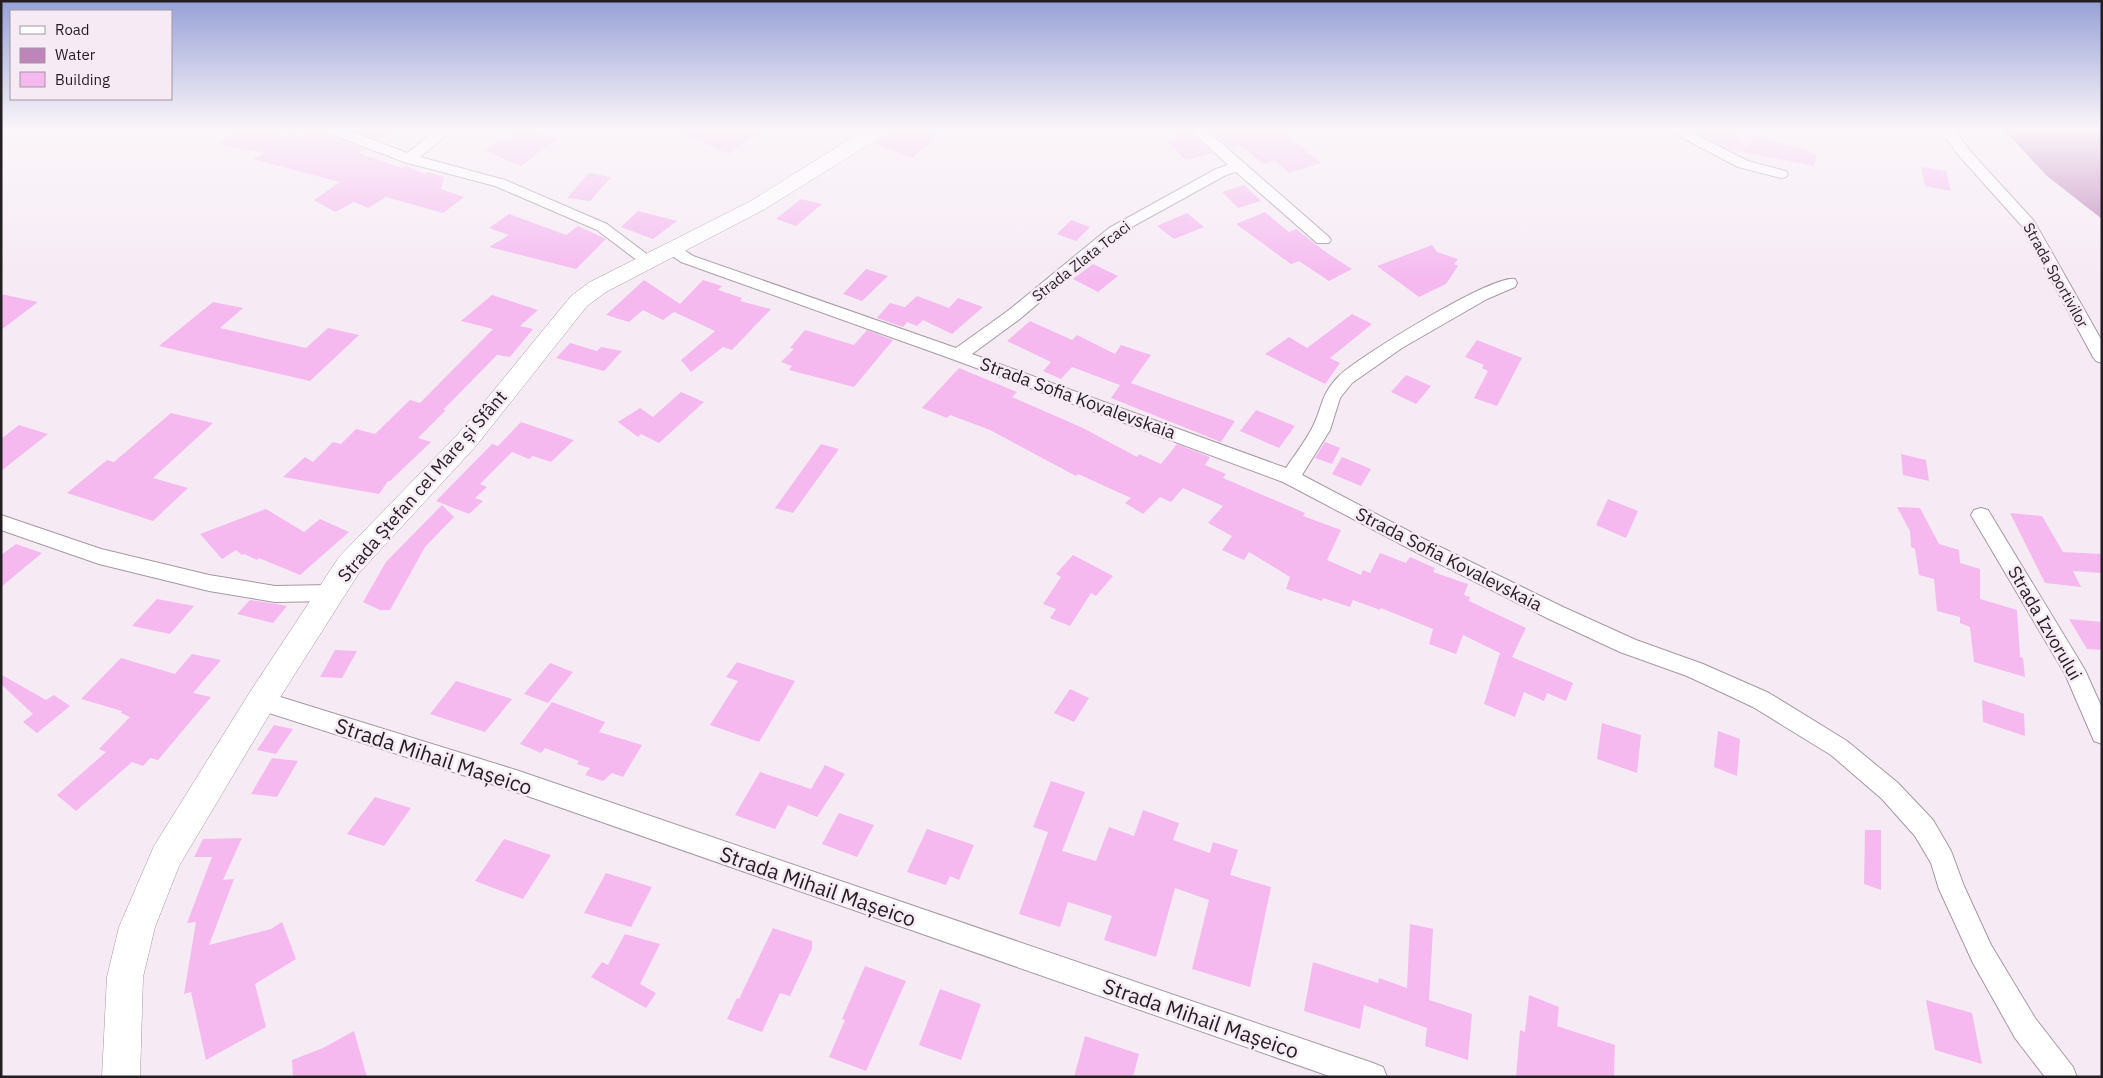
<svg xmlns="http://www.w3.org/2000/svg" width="2103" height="1078" font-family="'IBM Plex Sans',sans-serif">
<rect width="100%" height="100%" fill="#f6eaf5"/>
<polygon fill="#be85ba" points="2003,129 2102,129 2102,219 2047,176"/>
<g fill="#f5b9f0">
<polygon points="238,129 252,129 287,136 291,134 303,137 304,129 322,129 325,134 365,149 358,153 402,168 406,166 425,174 428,172 444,177 441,189 464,197 443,213 386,197 368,208 354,202 335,212 314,200 340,182 253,159 264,153 218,144"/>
<polygon points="351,129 398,129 379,140"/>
<polygon points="671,129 766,129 729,154"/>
<polygon points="891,129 920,129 938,136 912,158 874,144 888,135"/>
<polygon points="1172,129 1187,129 1212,153 1186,160 1167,142 1181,138"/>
<polygon points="1208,129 1280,129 1321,163 1289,173 1275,160 1264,164 1239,145 1229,148"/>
<polygon points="1696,129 1727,129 1747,148 1755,135 1817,154 1814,166 1731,150 1702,135"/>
<polygon points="522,130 557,139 521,166 484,150 503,139 508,141"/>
<polygon points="1921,167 1946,171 1951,191 1925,186"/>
<polygon points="589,173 611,177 590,201 567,198"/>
<polygon points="1244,185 1261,201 1238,208 1222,192"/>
<polygon points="801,199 822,204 796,226 776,219"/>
<polygon points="638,211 677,221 653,239 621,227"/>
<polygon points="1265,212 1289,232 1296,229 1327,253 1352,269 1329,281 1299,261 1291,264 1236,224"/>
<polygon points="1187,213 1204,227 1174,239 1157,226"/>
<polygon points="509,214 566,235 578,226 606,239 576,269 489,247 509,235 489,228"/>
<polygon points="1071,220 1090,227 1076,241 1057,234"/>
<polygon points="1432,245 1437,252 1458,259 1454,264 1458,266 1446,284 1419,297 1377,266"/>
<polygon points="1093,264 1118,276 1098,292 1073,279"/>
<polygon points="866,269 888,276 862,301 843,294"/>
<polygon points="644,280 680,304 703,280 722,286 718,290 742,298 740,301 771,309 732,350 723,347 691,372 681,360 715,331 674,312 663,320 643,310 629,322 606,315"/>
<polygon points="1,294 38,302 1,330"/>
<polygon points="492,295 538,310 520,326 533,329 510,357 497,355 443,410 446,410 418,438 431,442 390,481 388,481 379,494 283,477 305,457 313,462 333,442 341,444 356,429 375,434 410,400 420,403 493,329 461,321"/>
<polygon points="917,296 949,308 958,298 983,307 952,334 923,320 917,326 907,322 903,327 877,318 890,303 905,307"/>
<polygon points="213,302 243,308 220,328 306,348 328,328 359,335 310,381 159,346"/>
<polygon points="1352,314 1372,324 1330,358 1340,363 1325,384 1265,354 1289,337 1307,348"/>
<polygon points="1030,321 1072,340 1077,335 1115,354 1121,345 1151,355 1131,383 1235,421 1221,442 1111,398 1120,385 1072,367 1061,379 1043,371 1051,362 1007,341"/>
<polygon points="805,330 854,345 867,330 893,340 854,387 789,370 792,366 781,362 794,349 790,348"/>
<polygon points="1477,340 1522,358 1497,406 1474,398 1488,371 1482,368 1484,365 1465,357"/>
<polygon points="570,343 597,351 601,347 622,351 604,371 556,358"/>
<polygon points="959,368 1017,392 1012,397 1083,428 1137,457 1139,454 1161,464 1177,444 1210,457 1205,465 1226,474 1223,478 1305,513 1303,516 1341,530 1327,560 1361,575 1363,570 1370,573 1380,553 1406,563 1410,557 1435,568 1433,572 1468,584 1464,595 1470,597 1469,601 1526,628 1512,657 1573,683 1566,701 1547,693 1544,701 1524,692 1515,717 1484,704 1500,653 1463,635 1456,654 1429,644 1433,629 1381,608 1380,610 1353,600 1350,607 1323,598 1322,601 1286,589 1290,577 1249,552 1244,560 1222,550 1232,536 1208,523 1223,506 1183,488 1171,502 1160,497 1143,514 1125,503 1131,498 1078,474 1076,476 990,430 950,415 947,418 922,408"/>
<polygon points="1406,375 1431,386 1416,404 1391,392"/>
<polygon points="681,392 704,402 659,443 641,434 638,437 618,422 640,408 653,417"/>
<polygon points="1256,410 1295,426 1279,448 1240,431"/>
<polygon points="171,413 213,423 153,478 188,488 153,521 67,493 107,460 114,462"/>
<polygon points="521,422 574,440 551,462 533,456 529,459 512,452 480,484 487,487 475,498 483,501 469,514 436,501 492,444 498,446"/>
<polygon points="19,425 48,434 1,471 1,439"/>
<polygon points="1325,442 1340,448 1332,464 1315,458"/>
<polygon points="821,444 839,449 793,513 775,508"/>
<polygon points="1901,454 1926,460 1929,481 1903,475"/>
<polygon points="1342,457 1371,469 1361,486 1332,474"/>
<polygon points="1608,499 1638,511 1626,538 1596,525"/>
<polygon points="442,505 454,517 425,547 390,610 380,610 363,602 386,562"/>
<polygon points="1897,507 1920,508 1939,544 1959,550 1960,563 1980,569 1980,599 2017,610 2020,657 2023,658 2025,677 1974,662 1970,627 1960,623 1960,617 1937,611 1934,579 1919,575 1915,549 1911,547 1910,531"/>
<polygon points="266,509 304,532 320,519 349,532 300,575 259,558 257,560 244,554 242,555 236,550 222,559 200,534"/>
<polygon points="2010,513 2042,516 2063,552 2102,554 2102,573 2073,571 2081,587 2045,583"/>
<polygon points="16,544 42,553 1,587 1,555"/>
<polygon points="1073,555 1113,576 1096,596 1091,593 1070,626 1050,618 1056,609 1043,604 1061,577 1056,574"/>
<polygon points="157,599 194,606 170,634 132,626"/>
<polygon points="250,600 277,604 287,606 273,623 237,614"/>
<polygon points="2069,619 2102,622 2102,650 2087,649"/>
<polygon points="335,650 357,651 342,678 320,677"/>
<polygon points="192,654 221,660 193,693 211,697 158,760 150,758 143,766 132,762 76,811 57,795 106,752 99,749 130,717 121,713 122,711 81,699 121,658 175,674"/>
<polygon points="737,662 795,681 759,742 710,725 738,681 726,677"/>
<polygon points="550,663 573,672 548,703 524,694"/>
<polygon points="2,675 46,700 54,695 70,706 37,733 23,722 33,714 1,684"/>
<polygon points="456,681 512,699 485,732 430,714"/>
<polygon points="1070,689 1089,698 1074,722 1054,713"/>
<polygon points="1982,700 2024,714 2025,736 1983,722"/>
<polygon points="552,702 605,722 599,732 642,745 623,777 612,773 603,781 585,775 590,768 577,764 579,761 545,748 541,753 520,744"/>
<polygon points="1602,723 1641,735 1637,773 1597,759"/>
<polygon points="274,725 293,729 276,754 257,750"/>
<polygon points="1718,731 1740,739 1737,776 1714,767"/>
<polygon points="272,758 298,761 277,797 251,794"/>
<polygon points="825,765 845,774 817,817 788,805 775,829 735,815 760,772 811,789"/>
<polygon points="1051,781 1085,792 1062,851 1096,861 1109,827 1134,836 1143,810 1179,823 1173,840 1210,853 1213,842 1238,850 1230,875 1271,887 1250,987 1192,969 1209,900 1175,888 1156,957 1104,940 1112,916 1068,902 1060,927 1019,914 1048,832 1033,827"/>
<polygon points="375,797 411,808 384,846 347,834"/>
<polygon points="839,813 874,825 857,857 822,844"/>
<polygon points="927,829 974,845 959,880 950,876 946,885 907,872"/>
<polygon points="1865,830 1881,830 1881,890 1864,884"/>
<polygon points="242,838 223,880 234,879 209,945 271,929 282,922 296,959 255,984 266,1027 206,1060 191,992 184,994 196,922 187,923 212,857 194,857 203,839"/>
<polygon points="504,839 551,855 523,899 475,881"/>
<polygon points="606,873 652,887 631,927 584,913"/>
<polygon points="1410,924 1433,929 1429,1000 1472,1014 1468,1060 1425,1046 1427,1028 1364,1005 1360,1029 1304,1011 1313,962 1378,983 1379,978 1407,988"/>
<polygon points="773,928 812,941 812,949 790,996 780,993 762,1032 727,1019 737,998 739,999"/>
<polygon points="625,934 660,944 640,984 656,993 646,1008 591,977 602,962 608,965"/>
<polygon points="865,966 906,981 866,1071 829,1057 845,1020 842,1019"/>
<polygon points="940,989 981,1004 961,1060 919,1045"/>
<polygon points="1529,995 1559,1007 1557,1026 1615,1045 1614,1077 1516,1077 1520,1030 1525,1032"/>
<polygon points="1926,1000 1972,1013 1982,1064 1935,1050"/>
<polygon points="354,1031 367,1077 293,1077 292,1060 323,1048"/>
<polygon points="1085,1036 1139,1054 1133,1077 1074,1077"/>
</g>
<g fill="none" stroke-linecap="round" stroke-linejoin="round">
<g stroke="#a499a3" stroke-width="2">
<g id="minor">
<polygon points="324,129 345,129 407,153 438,129 454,129 420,157 505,180 607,224 656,261 654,264 642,264 597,230 495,186 404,162 326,132"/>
<path d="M1189,129H1205L1329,237L1331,240L1329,243H1317L1236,172L1226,175L1119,234L1021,318L972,354L1286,468C1294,456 1304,443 1311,430C1323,409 1319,396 1339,376C1358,357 1493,274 1515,279L1517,283L1515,287L1487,299L1402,348L1352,383L1340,398L1330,430L1302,475L1422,538L1563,607L1636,640L1703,664L1769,693L1847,741L1898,783L1933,820L1951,851L1964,886L1991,945L2035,1018L2073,1067L2077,1077H2045L2015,1038L1973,963L1939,889L1931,863L1915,836L1882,799L1831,755L1753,707L1687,676L1620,652L1549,619L1408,548L1283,482L952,359L681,262L664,250L666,247C677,244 684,250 693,256L956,348L1009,310L1109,228L1216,169L1228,165Z"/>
<polygon points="1666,129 1685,129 1748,161 1786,171 1788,174 1786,177 1781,178 1738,167"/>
<polygon points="1939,129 1954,129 1970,151 2034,221 2102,341 2102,363 2096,361 2093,357 2022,226 1960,157"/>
<polygon points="1981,508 1988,510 2085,670 2102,708 2102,744 2094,741 2065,674 1971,515 1974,510"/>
<polygon points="1,515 101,549 209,575 275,586 330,585 337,587 340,593 337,599 330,601 275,602 209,591 99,564 1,530"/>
<polygon points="261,691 516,770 1373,1063 1383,1067 1387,1077 1332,1077 516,792 253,708 250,701 253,694"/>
</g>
</g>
<g stroke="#a499a3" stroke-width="1">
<polygon id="primary" points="866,129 889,129 887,133 765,209 606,292 587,306 476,446 359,573 272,710 179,866 155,927 143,977 140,1077 102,1077 107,977 119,927 154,846 250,692 339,557 458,434 571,296 590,282 751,201"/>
</g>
<use href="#minor" fill="#fff" fill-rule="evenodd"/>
<use href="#primary" fill="#fff" fill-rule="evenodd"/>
</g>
<linearGradient id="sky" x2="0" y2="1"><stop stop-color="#97a1d6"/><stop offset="0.46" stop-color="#fbf6fa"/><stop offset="1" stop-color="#fbf6fa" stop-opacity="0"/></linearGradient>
<rect width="2103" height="280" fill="url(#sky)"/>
<g text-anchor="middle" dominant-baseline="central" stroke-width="5" stroke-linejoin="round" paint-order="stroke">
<g font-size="15" fill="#231e22" stroke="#f6eaf5">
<text transform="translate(1081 261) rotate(-38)">Strada Zlata Tcaci</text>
<text transform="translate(2056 275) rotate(61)">Strada Sportivilor</text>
</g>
<g font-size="18" fill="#231e22" stroke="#f6eaf5">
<text transform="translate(1078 398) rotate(20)">Strada Sofia Kovalevskaia</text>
<text transform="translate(422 486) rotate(-49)">Strada Ștefan cel Mare și Sfânt</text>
<text transform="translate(1449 559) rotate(27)">Strada Sofia Kovalevskaia</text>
<text transform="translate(2045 623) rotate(60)">Strada Izvorului</text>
</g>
<g font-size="21" fill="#231e22" stroke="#f6eaf5">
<text transform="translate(434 756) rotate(18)">Strada Mihail Mașeico</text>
<text transform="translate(818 886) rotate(19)">Strada Mihail Mașeico</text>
<text transform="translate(1201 1018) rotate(19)">Strada Mihail Mașeico</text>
</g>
</g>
<rect width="2103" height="1078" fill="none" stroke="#231e22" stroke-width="5"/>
<rect x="10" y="10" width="162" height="90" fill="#f6eaf5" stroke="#a298a1"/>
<rect x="20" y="26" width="25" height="8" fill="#ffffff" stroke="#a298a1"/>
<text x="55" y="35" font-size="15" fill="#231e22">Road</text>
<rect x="20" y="48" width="25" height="15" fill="#be85ba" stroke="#a298a1"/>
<text x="55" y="60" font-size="15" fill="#231e22">Water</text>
<rect x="20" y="72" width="25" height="15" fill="#f5b9f0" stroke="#a298a1"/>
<text x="55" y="85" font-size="15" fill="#231e22">Building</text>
</svg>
